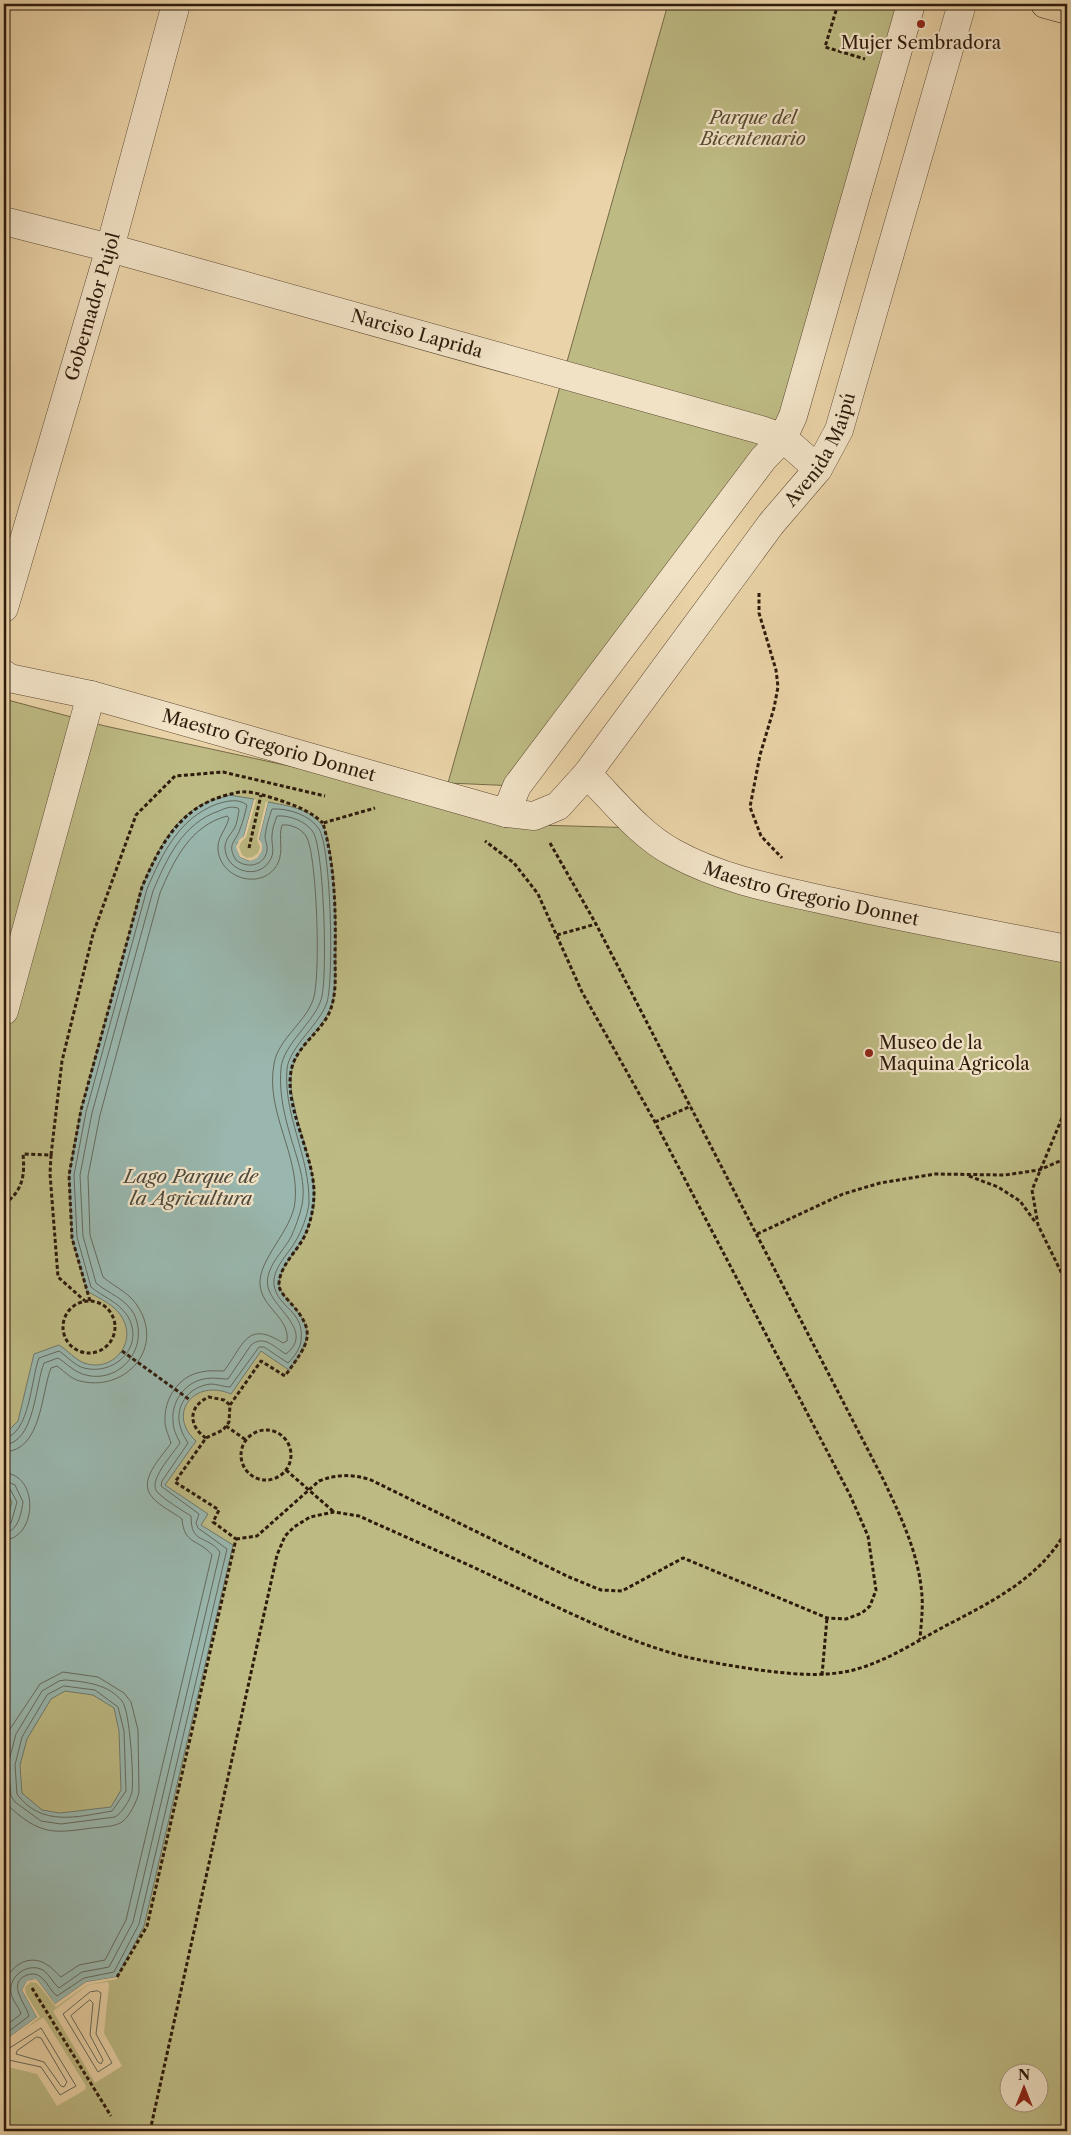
<svg xmlns="http://www.w3.org/2000/svg" width="1071" height="2135" font-family="'Libre Caslon Text',serif">
<rect width="100%" height="100%" fill="#ead3a8"/>
<filter id="stains"><feTurbulence type="fractalNoise" baseFrequency=".004" numOctaves="4"/><feColorMatrix values="0 0 0 0 .2 0 0 0 0 .09 0 0 0 0 .02 0 0 0 .5 -.17"/></filter>
<radialGradient id="worn" r=".72"><stop offset=".6" stop-color="#630" stop-opacity="0"/><stop offset="1" stop-color="#630" stop-opacity=".3"/></radialGradient>
<g fill="#bdba83" stroke="#766a48" fill-rule="evenodd">
<polygon points="668,4 911,4 783,438 517,786 448,783"/>
<path d="M4,699L105,726L506,813L536,825L641,828L673,853L1067,949V2131H4ZM1008,2072H1038V2102H1008Z"/>
</g>
<path fill="#99b7ae" stroke="#6e796d" fill-rule="evenodd" d="M229,795L254,799L244,836L237,843L240,857L250,861L262,851L259,839L268,802C289,806 308,808 322,825C337,842 339,980 332,1004C325,1028 299,1043 292,1068C291,1073 291,1081 291,1086C291,1094 294,1101 295,1109C302,1141 316,1171 314,1204C313,1215 306,1234 300,1243C293,1256 280,1267 279,1283C279,1289 283,1295 287,1299C314,1329 312,1338 289,1370L261,1351L231,1394C194,1378 166,1414 196,1441L165,1485L208,1514L201,1525L233,1545L144,1926L117,1977L86,1982L55,2004L38,1981C28,1978 27,1982 22,1990L37,2017L4,2041V1528L12,1502L4,1489V1435L18,1421L34,1354L59,1345C67,1350 76,1360 84,1363C111,1373 137,1345 123,1319C116,1305 100,1299 87,1291L72,1238L69,1175L81,1110L142,887C155,856 171,820 203,804C211,800 221,798 229,795ZM65,1691L93,1695L114,1708L119,1731L121,1790L111,1807L60,1813L42,1810L22,1793L20,1765L27,1739L51,1699Z"/>
<g fill="#ead3a8">
<polygon points="254,799 256,800 246,837 241,842 239,847 242,855 247,858 253,857 258,853 260,847 257,839 266,802 268,802 259,839 262,844 262,851 257,858 250,861 240,857 236,847 239,840 244,836"/>
<polygon points="117,1977 117,1979 87,1985 56,2007 37,1983 31,1982 25,1987 26,1994 40,2017 23,2030 42,2018 44,2018 86,2086 85,2090 57,2106 37,2074 4,2066 4,2041 37,2017 22,1990 27,1981 35,1979 38,1981 55,2004 86,1982"/>
<polygon points="108,1982 109,1985 104,2033 122,2066 95,2083 53,2011 88,1985"/>
</g>
<g fill="none" stroke-linecap="round" stroke-linejoin="round">
<g stroke="#64695d" stroke-width="1">
<path d="M4,1438C30,1435 31,1378 39,1358L59,1351C67,1356 75,1366 84,1368C116,1376 146,1345 127,1315C117,1301 103,1297 91,1287L77,1237L74,1175L86,1112L147,889C162,854 179,818 217,804C227,801 238,798 247,805C245,813 243,822 240,829C236,842 226,844 236,860C247,869 264,866 267,851C268,845 265,841 265,836C266,828 269,817 272,809C288,808 310,815 319,829C331,847 334,979 327,1002C321,1023 289,1047 287,1069C283,1115 310,1156 309,1203C308,1214 301,1233 295,1242C288,1254 272,1269 274,1285C278,1309 305,1310 301,1341C300,1349 294,1357 288,1363L264,1347H259L230,1387C224,1387 217,1384 211,1384C188,1386 173,1408 181,1429C182,1434 186,1439 188,1443L162,1481L161,1486L199,1514L196,1523L198,1528L227,1549L139,1924L114,1972L84,1978L57,1996C51,1992 48,1983 42,1978C38,1974 33,1973 27,1975C6,1983 26,2004 29,2016L4,2035"/>
<path d="M4,1445C35,1443 35,1385 44,1363L58,1358C65,1362 72,1370 80,1373C116,1388 151,1350 134,1314C125,1298 109,1294 96,1283L83,1236L80,1175L92,1113L153,891C167,858 183,823 219,811C226,808 230,806 238,808L239,810C238,816 237,824 234,829C230,835 226,839 225,846C224,870 256,881 269,862C276,852 271,845 272,835C272,829 275,822 277,816C289,815 306,821 313,832C324,848 328,980 321,1000C314,1022 283,1045 281,1068C279,1089 283,1110 289,1131C295,1154 307,1180 302,1205C300,1215 295,1228 291,1237C283,1252 264,1268 268,1287C273,1309 315,1331 286,1354C275,1348 264,1334 251,1345L228,1379C220,1379 212,1377 204,1379C185,1382 171,1402 173,1421C173,1430 177,1436 180,1443C173,1454 146,1482 158,1493C168,1502 180,1509 191,1516C191,1545 206,1534 220,1552L133,1922L109,1967L82,1972L59,1988C53,1983 50,1975 43,1970C28,1962 8,1976 11,1993C12,2000 19,2007 21,2014L4,2027"/>
<path d="M4,1452C42,1451 41,1393 51,1368L57,1366C64,1371 71,1379 80,1381C123,1392 163,1352 140,1310C130,1292 117,1289 103,1277L90,1235L88,1176L100,1115L160,893C174,860 190,826 227,816L229,818C226,830 217,837 218,850C221,880 264,891 278,863C284,850 278,838 282,825C291,824 303,829 307,838C317,858 321,979 313,1000C305,1023 278,1039 274,1064C265,1112 300,1155 295,1202C292,1231 258,1259 260,1285C262,1308 290,1318 287,1341L283,1343C247,1320 244,1344 224,1371C217,1371 209,1370 201,1372C179,1376 164,1398 165,1421C165,1429 169,1436 171,1443C162,1457 136,1481 153,1498C161,1507 173,1512 182,1519C184,1545 199,1539 212,1555L126,1920L105,1960L79,1965L61,1977C56,1973 52,1967 46,1964C28,1953 8,1967 4,1986"/>
<path d="M4,1473C40,1474 37,1539 4,1540"/>
<path d="M4,1480L15,1485L23,1502C21,1514 18,1532 4,1533"/>
<polyline points="4,1487 10,1489 17,1502 11,1523 4,1526"/>
<path d="M66,1680C86,1682 108,1684 122,1701C130,1710 134,1779 132,1792C130,1800 122,1813 115,1817L61,1824L41,1821L15,1802L11,1796L8,1764L16,1734L42,1691L59,1681Z"/>
<path d="M64,1686L95,1690L118,1707L124,1731L126,1791L112,1811C77,1817 41,1827 17,1794L15,1765L22,1737L47,1695Z"/>
<path d="M4,1752L10,1729L40,1684L63,1672L98,1677L124,1693L131,1702L138,1730L139,1792C137,1801 130,1816 122,1822C114,1827 101,1827 92,1828C61,1832 45,1836 19,1815C13,1810 7,1806 4,1798"/>
<polygon points="98,1991 101,1993 96,2034 112,2063 98,2072 63,2014 90,1992"/>
<polygon points="90,2000 93,2003 90,2035 103,2060 101,2064 98,2062 71,2016"/>
<polygon points="37,2037 41,2038 67,2082 64,2087 61,2086 44,2062 16,2054 17,2051"/>
<polyline points="4,2050 8,2049 41,2028 76,2086 60,2095 41,2067 4,2059"/>
</g>
<g stroke="#5d4933" stroke-width="29">
<g id="minor">
<path id="s1" d="M4,221L110,248L761,430L783,438L818,469"/>
<path id="s2" d="M4,608L110,248L176,4"/>
<path id="s3" d="M4,674L9,678L91,695L506,813L534,816L558,806L587,774L771,524L818,469L839,430L962,4"/>
<path id="s4" d="M587,774C614,801 640,835 674,853C723,880 779,890 833,902C911,919 989,934 1067,949"/>
<polyline points="506,813 517,786 763,459 783,438 793,416 911,4"/>
<polyline points="4,1011 91,695"/>
</g>
</g>
<g stroke="#2e1b0c" stroke-width="29">
<polyline id="major" points="1045,4 1067,10"/>
</g>
<g stroke="#2e1b0c" stroke-width="3" stroke-dasharray="4 2.5" stroke-linecap="butt">
<polyline points="838,4 825,47 865,59"/>
<polyline points="759,593 759,613 776,670 778,687 774,708 760,755 750,807 761,836 782,858"/>
<path d="M550,843L596,924L883,1479C901,1517 919,1554 922,1596C923,1610 921,1625 920,1639"/>
<polyline points="249,848 261,795"/>
<polyline points="557,935 596,924"/>
<polyline points="1067,1106 1032,1190 1038,1225 1067,1284"/>
<polyline points="655,1122 691,1106"/>
<polyline points="51,1155 62,1061 93,934 136,815 175,776 223,772 325,796"/>
<polyline points="969,1176 998,1187 1020,1201 1036,1223"/>
<path d="M4,1204C23,1191 25,1175 23,1154L51,1155L50,1174L58,1277L85,1301"/>
<polyline points="757,1234 843,1194 880,1183 935,1174 1005,1175 1039,1170 1067,1158"/>
<circle cx="89" cy="1327" r="26"/>
<path d="M90,1301L72,1238L69,1175L81,1110L142,887C160,845 180,807 227,795C232,794 237,792 242,792C252,791 266,796 276,799C294,805 309,810 323,823"/>
<polyline points="122,1351 190,1400"/>
<polyline points="226,1426 246,1440"/>
<circle cx="266" cy="1455" r="25"/>
<path d="M206,1438C188,1426 188,1406 209,1397L224,1400L230,1405"/>
<polyline points="286,1470 334,1512"/>
<polyline points="4,1501 7,1506 4,1514"/>
<path d="M236,1539L257,1536L319,1481C337,1474 353,1474 371,1480L569,1577L601,1590L622,1591L683,1558L827,1618L846,1619L862,1613L870,1606L876,1590L868,1536L850,1495L655,1122L582,992L538,894L514,863L485,841"/>
<polyline points="822,1675 827,1618"/>
<path d="M117,1977L147,1926L236,1539L213,1522L219,1510L175,1482L206,1438L223,1430L229,1422L230,1405L261,1361L285,1376C309,1342 319,1333 287,1299C283,1294 278,1289 279,1283C281,1263 299,1250 306,1233C311,1221 314,1206 314,1193C314,1153 282,1104 292,1067C298,1045 322,1031 330,1011C337,993 335,974 335,955C336,911 335,866 323,823L375,808"/>
<polyline points="32,1988 111,2116"/>
<path d="M150,2131L277,1555L285,1536L294,1527L310,1517L334,1512L359,1516C403,1536 448,1555 492,1576C554,1605 616,1638 682,1656C707,1662 733,1666 759,1670C792,1674 825,1678 857,1669C892,1659 921,1638 953,1622C997,1599 1043,1575 1067,1529"/>
</g>
<use href="#minor" stroke="#f1e2c6" stroke-width="28"/>
<use href="#major" stroke="#ead3a8" stroke-width="28"/>
</g>
<g fill="#8f2418" stroke="#f1e2c6" stroke-width="2">
<circle cx="921" cy="24" r="5"/>
<circle cx="869" cy="1053" r="5"/>
</g>
<g text-anchor="middle" dominant-baseline="central" stroke-width="4.5" stroke-linejoin="round" paint-order="stroke">
<g font-size="18" fill="#2e1b0c" stroke="#f1e2c6">
<text x="921" y="43">Mujer Sembradora</text>
<text x="879" y="1043" text-anchor="start">Museo de la<tspan x="879" dy="21">Maquina Agricola</tspan></text>
</g>
<g font-size="18" font-style="italic" fill="#594b30" stroke="#f1e2c6">
<text x="753" y="118">Parque del<tspan x="753" dy="21">Bicentenario</tspan></text>
</g>
<g font-size="18" fill="#2e1b0c" stroke="#f1e2c6">
<text stroke="none"><textPath href="#s2" startOffset="314">Gobernador Pujol</textPath></text>
<text stroke="none"><textPath href="#s1" startOffset="428">Narciso Laprida</textPath></text>
<text stroke="none"><textPath href="#s3" startOffset="1020">Avenida Maipú</textPath></text>
<text stroke="none"><textPath href="#s3" startOffset="275">Maestro Gregorio Donnet</textPath></text>
<text stroke="none"><textPath href="#s4" startOffset="262">Maestro Gregorio Donnet</textPath></text>
</g>
<g font-size="19" font-style="italic" fill="#4e4a3d" stroke="#f1e2c6">
<text x="191" y="1176">Lago Parque de<tspan x="191" dy="22">la Agricultura</tspan></text>
</g>
</g>
<rect width="1071" height="2135" fill="none" stroke="#ead3a8" stroke-width="20"/>
<rect x="5" y="5" width="1061" height="2125" fill="none" stroke="#2e1b0c" stroke-width="2.5"/>
<rect x="10" y="10" width="1051" height="2115" fill="none" stroke="#2e1b0c"/>
<g transform="translate(1024 2088)"><circle r="24" fill="#f1e2c6" stroke="#a3927c"/>
<path d="M0-4L9 19L0 12L-9 19Z" fill="#8f2418"/>
<text y="-8" font-size="14" font-weight="bold" text-anchor="middle" fill="#2e1b0c">N</text>
</g>
<rect width="100%" height="100%" filter="url(#stains)"/>
<rect width="100%" height="100%" fill="url(#worn)"/>
</svg>
